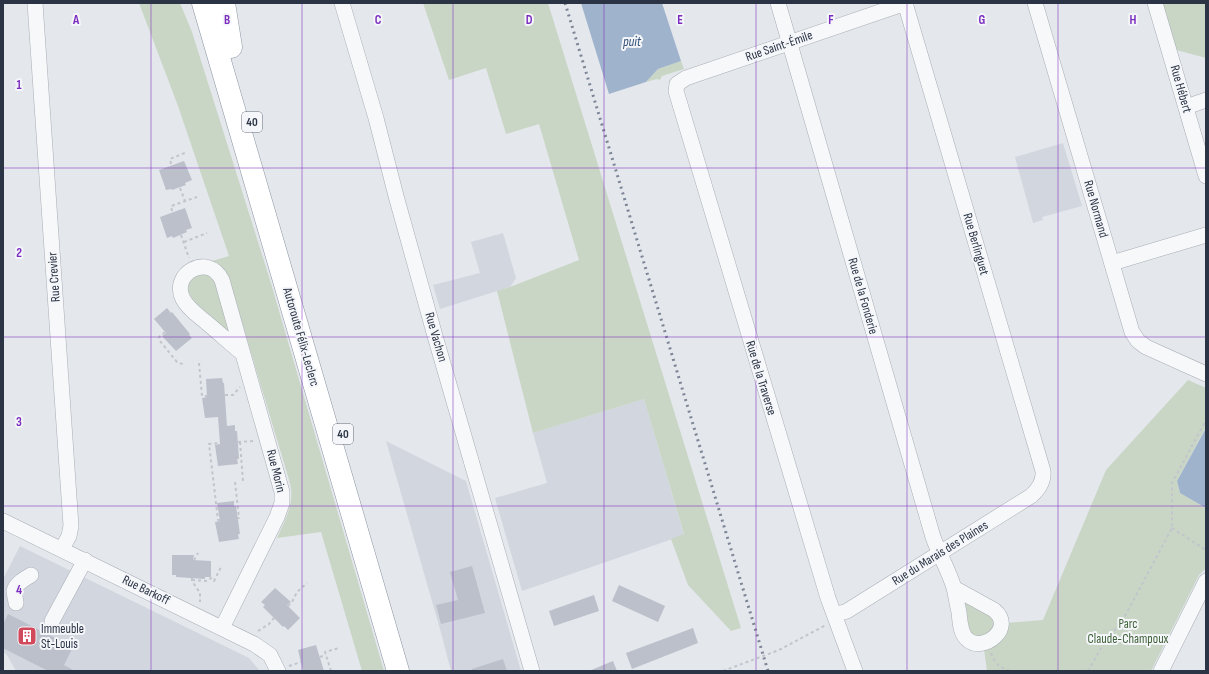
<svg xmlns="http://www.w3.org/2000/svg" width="1209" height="674" font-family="'Sofia Sans Condensed',sans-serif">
<rect width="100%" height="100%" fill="#e4e7ec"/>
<g fill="#d2d6de">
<polygon points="1063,143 1082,206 1042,217 1043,220 1033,223 1015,157"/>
<polygon points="503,233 516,278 510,287 440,309 433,285 480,273 471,242"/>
<polygon points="644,399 684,535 522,591 495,498 547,483 533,433"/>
<polygon points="386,441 466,481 521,671 451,671 440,629"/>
<polygon points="20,546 249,658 260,671 16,671 7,655 3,651 3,579"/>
</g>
<g fill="#c9d6c5">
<path d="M139,3H180L192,32L270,280L384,671H362L321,532L277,538C285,520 295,503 290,483L228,276L222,267L212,261L229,256L178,106Z"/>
<polygon points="423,3 548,3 741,628 731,631 688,585 671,539 684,534 644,399 533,433 497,291 510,287 579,260 539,124 506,134 486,68 449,80"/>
<polygon points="1157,3 1206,3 1206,58 1169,48"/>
<polygon points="681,61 684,69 662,76 660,80 657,79 646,82 658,69"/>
<path d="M199,274L208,275L214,281L216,285L229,331H227C220,325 213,318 206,312C193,301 176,287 199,274Z"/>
<polygon points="1188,380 1206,388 1206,427 1177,481 1180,493 1206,508 1206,568 1199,575 1151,671 987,671 984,649 1007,623 1043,620 1106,470"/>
<polygon points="962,600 994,617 994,630 980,638 971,636"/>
</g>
<g fill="#9fb4cc">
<polygon points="581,3 662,3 681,61 658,69 646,82 609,94"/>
<polygon points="1206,428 1206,508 1180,493 1177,481"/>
</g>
<g fill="#bbc0ca">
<polygon points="184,161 192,180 185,183 186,185 172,190 171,189 166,190 159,170"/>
<polygon points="185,208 192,228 186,230 187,232 173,238 172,236 167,238 160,217"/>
<polygon points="167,308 171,313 172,312 190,334 189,335 192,338 176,351 162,336 166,333 154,319"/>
<polygon points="222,378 223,383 224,383 227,426 235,425 235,431 237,431 239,459 237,459 238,464 218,466 215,445 220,444 218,417 205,418 202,398 207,397 206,379"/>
<polygon points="234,501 234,506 236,506 240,534 238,534 239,539 219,542 215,522 220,521 217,503"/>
<polygon points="172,555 194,555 193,560 211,561 211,577 205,577 205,579 176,577 176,575 172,575"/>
<polygon points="472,566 485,613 441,624 436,605 458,600 450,572"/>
<polygon points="619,585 665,606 658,622 612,601"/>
<polygon points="275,588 291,602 287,605 300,618 288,630 284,626 283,627 263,607 265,605 261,602"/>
<polygon points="594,595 599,611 554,626 549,611"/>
<polygon points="8,614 73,647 64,665 75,671 48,671 3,648 3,624"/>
<polygon points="693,628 698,643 632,669 626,653"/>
<polygon points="316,645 324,671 303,671 298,650"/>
<polygon points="503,659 507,671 472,671 472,669"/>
<polygon points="613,661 617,671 589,671"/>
</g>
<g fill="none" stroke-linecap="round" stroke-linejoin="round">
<g stroke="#a9aeb7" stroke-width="16">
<g id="minor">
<polyline points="35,3 71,526 69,536 62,549"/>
<polyline points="342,3 376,118 396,196 435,336 532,671"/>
<path d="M778,3L933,537C939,554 949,571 954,588C956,596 957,604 959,612C960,621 960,634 968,640C983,653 1016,628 994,610L954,588"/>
<polyline points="1035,3 1132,332 1138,341 1146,347 1206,374"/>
<polyline points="1155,3 1206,176"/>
<polyline points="1186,107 1206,100"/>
<polyline points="1112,263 1206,235"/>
<polyline points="3,521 254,644 270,655 278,671"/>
<path d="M16,603C16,600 14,594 14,591C16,583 25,579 31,575"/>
<path d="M835,615L847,611L1031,496C1039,489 1044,481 1043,471L905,3"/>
<polyline points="52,621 85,560"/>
<path d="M222,628L277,517L282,503V492L222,280C208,252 170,274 183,299C188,309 199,316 207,323C219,333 230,343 242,353"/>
<polyline points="855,671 828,598 676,91 677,84 686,78 906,3"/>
<polyline points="1161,671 1206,581"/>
</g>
</g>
<g stroke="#8b94a3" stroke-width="23">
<g id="highway">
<polyline points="203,3 398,671"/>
<polyline points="224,3 231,47"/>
</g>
</g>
<g stroke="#c2c5cb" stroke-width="2" stroke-dasharray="3 3" stroke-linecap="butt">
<polyline points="171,164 170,159 187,152"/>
<polyline points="180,188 185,201"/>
<polyline points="172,211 171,206 197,197"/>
<polyline points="181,235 189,258"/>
<polyline points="184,242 207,233"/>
<polyline points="165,332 159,337 160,341 177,362 185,365"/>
<polyline points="199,363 202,396 207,396"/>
<polyline points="225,395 233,395 240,387"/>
<polyline points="238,442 254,441"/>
<polyline points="240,442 243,481"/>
<polyline points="235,482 239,518 237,518"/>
<polyline points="220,520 218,520 209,444 220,443"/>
<polyline points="1172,528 1206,550"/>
<polyline points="194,560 198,553"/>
<polyline points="192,578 192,581 200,593 200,602"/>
<polyline points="192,580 207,581 211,578 214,581 221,567"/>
<polyline points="288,606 292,602 297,592 307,583"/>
<polyline points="258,631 269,624 274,618"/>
<path d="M991,653C996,665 998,666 1010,671"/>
<polyline points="320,657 326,655"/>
<polyline points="289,666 301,662"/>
<polyline points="331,671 325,652 339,648"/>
<polyline points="723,671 779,650 826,625"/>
<polyline points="1088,671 1100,650 1125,616 1172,528 1172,483 1206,420"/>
</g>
<use href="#minor" stroke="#f7f8fa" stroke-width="15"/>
<use href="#highway" stroke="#fff" stroke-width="22"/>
<polyline stroke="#7d8696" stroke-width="3" stroke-dasharray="2 4" stroke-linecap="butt" points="565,3 768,671"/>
</g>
<path fill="none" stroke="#7b2cbf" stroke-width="1" stroke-opacity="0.55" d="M151,3V671M302,3V671M453,3V671M604,3V671M756,3V671M907,3V671M1058,3V671M3,168H1206M3,337H1206M3,506H1206"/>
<defs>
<g id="building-square" transform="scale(1)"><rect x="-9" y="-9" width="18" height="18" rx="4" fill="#d1495b" stroke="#f4f6f9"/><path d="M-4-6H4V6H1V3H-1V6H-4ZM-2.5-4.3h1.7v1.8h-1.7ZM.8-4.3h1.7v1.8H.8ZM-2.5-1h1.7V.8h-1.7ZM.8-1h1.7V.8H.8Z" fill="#fff"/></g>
</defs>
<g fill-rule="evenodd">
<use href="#building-square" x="27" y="636"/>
</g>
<g text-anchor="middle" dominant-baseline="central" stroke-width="4" stroke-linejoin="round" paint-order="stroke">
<g fill="#f4f6f9" stroke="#676e7b" stroke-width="1">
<rect x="242" y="112" width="20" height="20" rx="3"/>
<rect x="333" y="424" width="20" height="20" rx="3"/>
</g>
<g font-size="12" font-weight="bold" fill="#2b3445">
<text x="252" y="122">40</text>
<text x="343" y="434">40</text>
</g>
<g font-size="13" fill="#2b3445" stroke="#f4f6f9">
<text transform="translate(779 46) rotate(-19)">Rue Saint-Émile</text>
<text transform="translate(1181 89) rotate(74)">Rue Hébert</text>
<text transform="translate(1096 209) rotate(74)">Rue Normand</text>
<text transform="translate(976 244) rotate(74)">Rue Berlinguet</text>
<text transform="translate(54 277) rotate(-94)">Rue Crevier</text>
<text transform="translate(863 296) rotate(74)">Rue de la Fonderie</text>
<text transform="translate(301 337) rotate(74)">Autoroute Félix-Leclerc</text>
<text transform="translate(436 337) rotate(74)">Rue Vachon</text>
<text transform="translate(761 378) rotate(73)">Rue de la Traverse</text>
<text transform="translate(276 471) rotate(76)">Rue Morin</text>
<text transform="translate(940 553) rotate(-32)">Rue du Marais des Plaines</text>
<text transform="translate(146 590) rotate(26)">Rue Barkoff</text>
</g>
<g font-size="13" fill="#3f6138" stroke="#f4f6f9">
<text x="1128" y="624">Parc<tspan x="1128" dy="15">Claude-Champoux</tspan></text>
</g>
<g font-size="13" fill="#2b3445" stroke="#f4f6f9" text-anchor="start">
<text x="41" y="629">Immeuble<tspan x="41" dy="15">St-Louis</tspan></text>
</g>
<g font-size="14" font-style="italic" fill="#34527a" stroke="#f4f6f9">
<text x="632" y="41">puit</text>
</g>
</g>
<g font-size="13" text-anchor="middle" font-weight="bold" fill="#7b2cbf" stroke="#f4f6f9" stroke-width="4" stroke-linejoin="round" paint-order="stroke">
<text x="76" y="24">A</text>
<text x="227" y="24">B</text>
<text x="378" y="24">C</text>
<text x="529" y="24">D</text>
<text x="680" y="24">E</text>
<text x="831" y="24">F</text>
<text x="982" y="24">G</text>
<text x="1133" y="24">H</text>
<text x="19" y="89">1</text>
<text x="19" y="257">2</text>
<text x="19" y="426">3</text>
<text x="19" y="594">4</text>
</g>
<rect width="1209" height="674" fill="none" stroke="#2b3445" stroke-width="8"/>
</svg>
